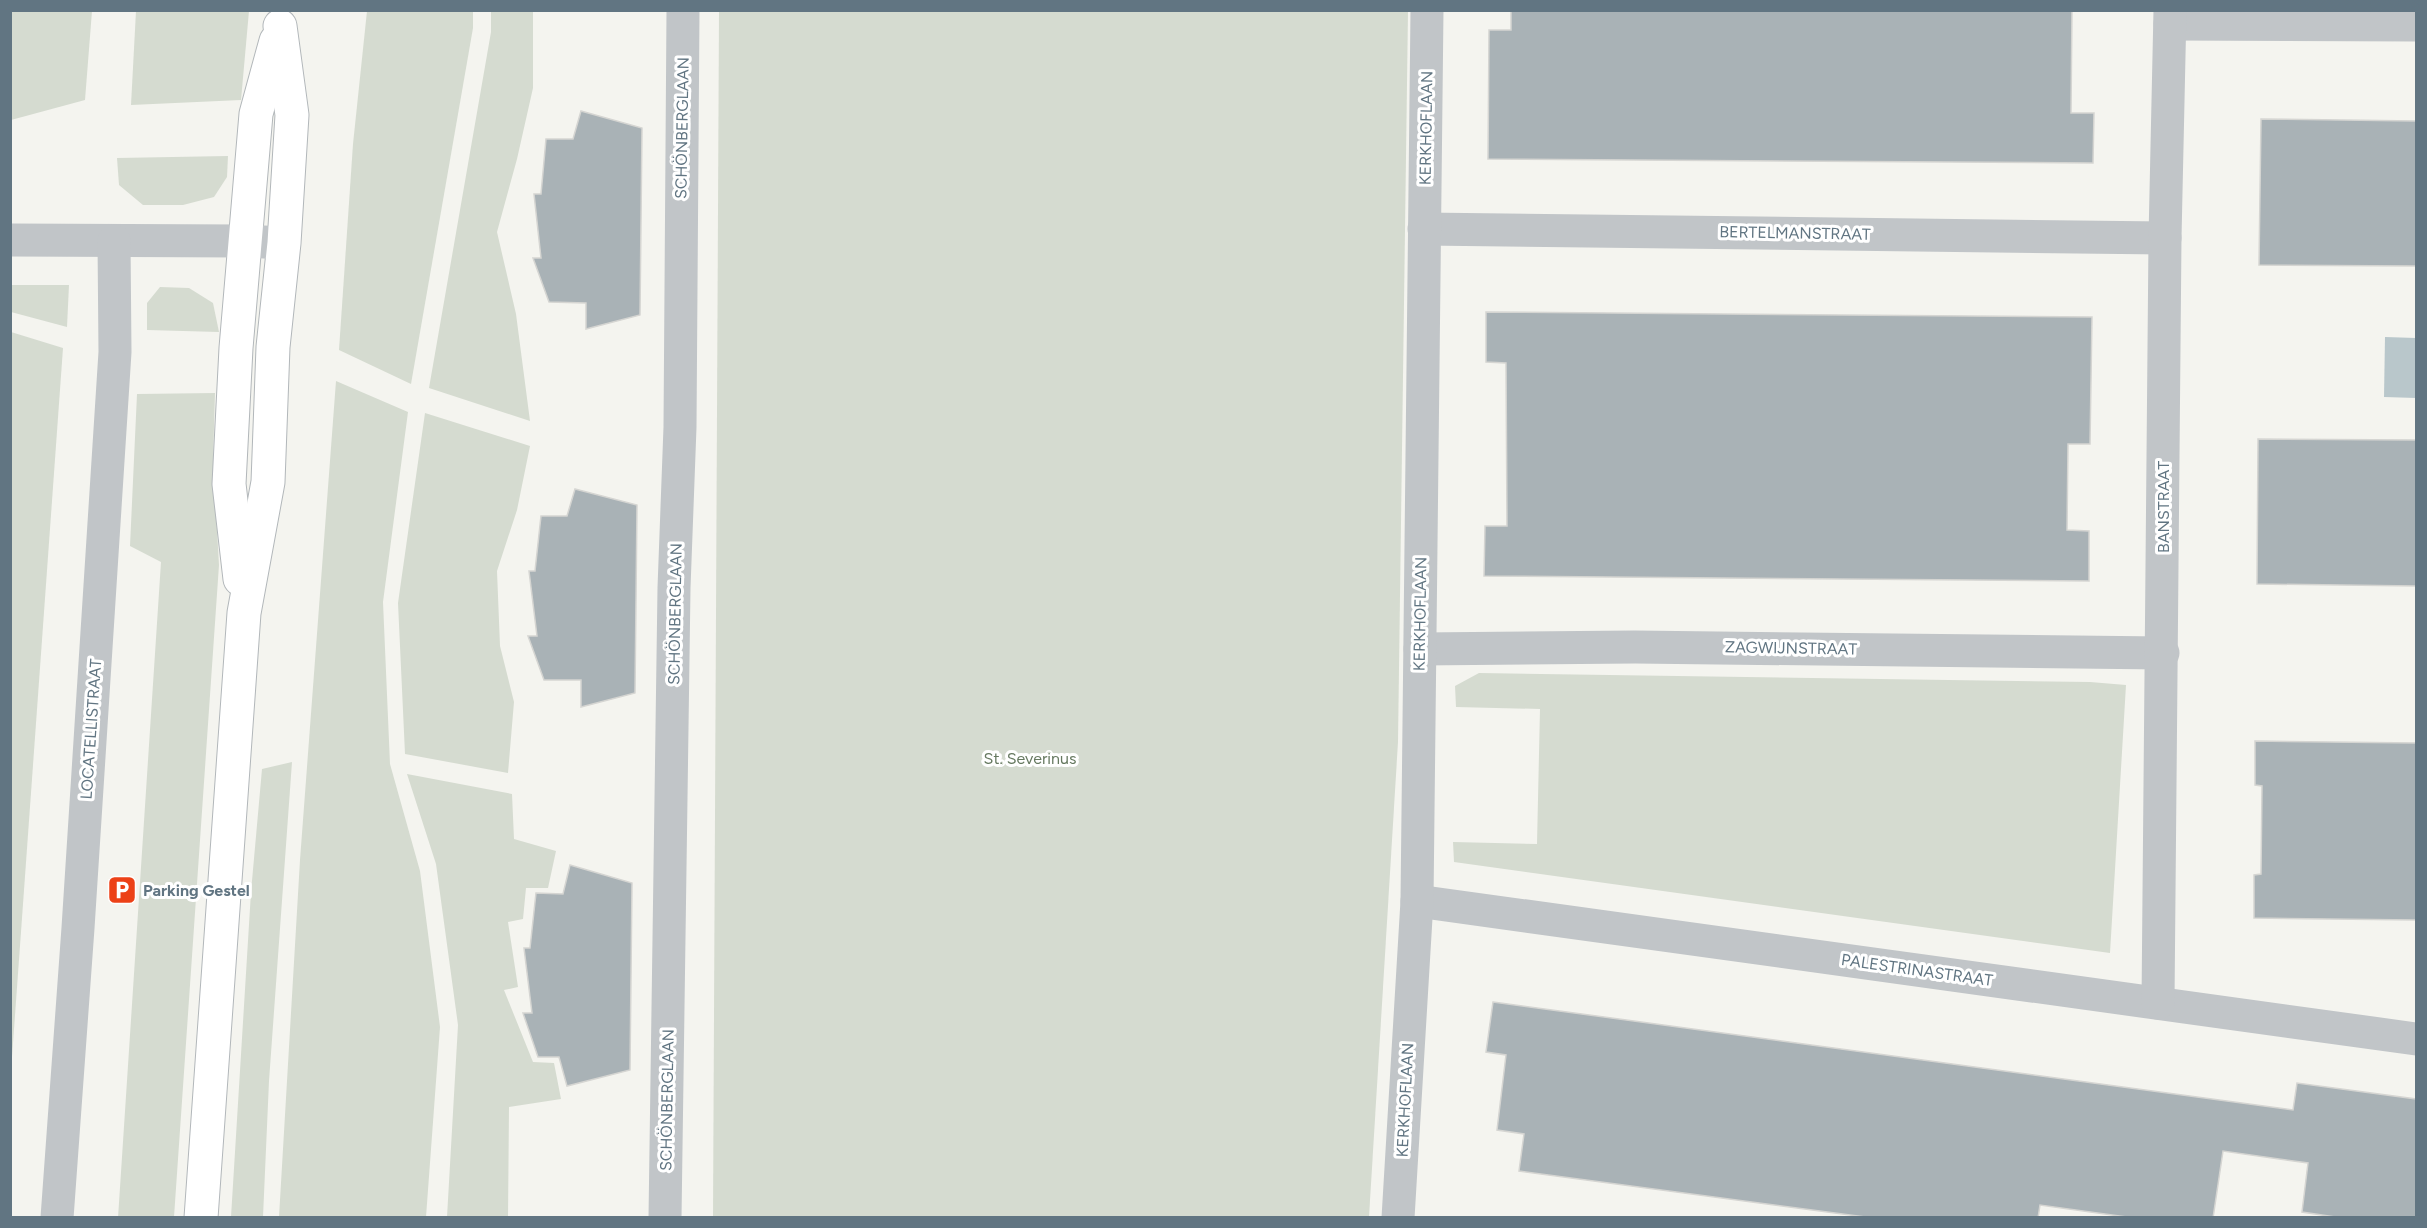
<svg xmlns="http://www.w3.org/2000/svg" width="2427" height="1228" font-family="Figtree,sans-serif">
<rect width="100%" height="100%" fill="#f4f4ef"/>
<g fill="#d5dbd0">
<polygon points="11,10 92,11 85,100 11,120"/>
<polygon points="136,11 249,11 241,100 131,105"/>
<polygon points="367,11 473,11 473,28 411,384 339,350 353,144"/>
<polygon points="491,11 533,11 533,88 517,159 497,232 516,314 530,421 429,388 491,32"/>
<polygon points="719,11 1408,11 1398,742 1369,1217 713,1217"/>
<polygon points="228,156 227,177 214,197 183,205 143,205 119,185 117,158"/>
<polygon points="10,285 69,285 67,327 11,312"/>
<polygon points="160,287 189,288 213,303 219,332 147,330 147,303"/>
<polygon points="11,332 63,348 11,1071 10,332"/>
<polygon points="336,381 408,412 383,602 390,764 420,871 440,1027 426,1217 279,1217 300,860"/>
<polygon points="215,393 213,460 219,565 174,1217 118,1218 161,562 130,546 137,394"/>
<polygon points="425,413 530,446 517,510 497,571 500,646 514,702 508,773 405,754 398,603"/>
<polygon points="1479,673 2090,682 2126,685 2110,953 1454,862 1453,842 1537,844 1540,709 1456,707 1455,686"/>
<polygon points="292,762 269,1081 263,1217 231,1217 251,892 262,769"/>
<polygon points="407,774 512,794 514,839 556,851 548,888 526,888 523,919 508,922 518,987 504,990 533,1062 554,1063 561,1099 509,1107 508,1217 447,1217 458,1025 436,864"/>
</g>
<polygon fill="#b9c7cb" points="2385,337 2416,338 2416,398 2384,397"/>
<g fill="#a9b2b6" stroke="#d5d5d2" stroke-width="1.5">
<polygon points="1511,10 2072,10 2071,113 2094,113 2093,163 1488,159 1489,30 1511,30"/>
<polygon points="581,111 642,128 640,315 586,329 586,303 549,302 533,258 541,258 534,194 541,194 546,139 573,139"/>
<polygon points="2261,119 2416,121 2416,266 2259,265"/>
<polygon points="1486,312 2092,317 2090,444 2068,444 2067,530 2089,531 2089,581 1484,576 1485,526 1507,526 1506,363 1486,362"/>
<polygon points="2258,439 2416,440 2416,586 2257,584"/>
<polygon points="575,489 637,505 635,693 581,707 581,680 544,680 528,636 537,636 529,571 535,571 541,516 567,516"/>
<polygon points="2255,741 2416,743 2416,920 2254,918 2254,875 2261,874 2262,786 2255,785"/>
<polygon points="570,865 632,883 630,1070 567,1086 559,1057 538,1057 523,1013 532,1013 524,948 530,948 536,893 563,894"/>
<polygon points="1493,1002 2293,1110 2297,1083 2416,1099 2416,1218 2342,1218 2302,1212 2308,1163 2223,1151 2213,1218 2134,1218 2040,1205 2038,1218 1873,1218 1519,1171 1524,1134 1497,1130 1506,1055 1486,1052"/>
</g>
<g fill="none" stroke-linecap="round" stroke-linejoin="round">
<g stroke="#b2b7ba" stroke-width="35">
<g id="major">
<polyline points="240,579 229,484 236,348 256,114 276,41"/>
<polyline points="201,1218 244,613 268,482 273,347 284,243 292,115 280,26"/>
</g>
</g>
<g stroke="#c1c5c8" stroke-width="33">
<polyline points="2170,24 2416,25"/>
<polyline points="1424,229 2165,238"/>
<polyline points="10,240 244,241 284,243"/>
<polyline points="1420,649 1635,647 2163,653"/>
<polyline points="1417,901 2416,1039"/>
<polyline points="2158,1003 2165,238 2170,10"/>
<polyline points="57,1218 78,928 115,352 114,241"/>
<polyline points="665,1218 674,588 680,427 683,10"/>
<polyline points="1398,1218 1417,901 1427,10"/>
</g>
<use href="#major" stroke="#fff" stroke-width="33"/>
</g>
<defs>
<g id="parking-square" transform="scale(1.5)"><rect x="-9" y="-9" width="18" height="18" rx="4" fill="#ec4117" stroke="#fff"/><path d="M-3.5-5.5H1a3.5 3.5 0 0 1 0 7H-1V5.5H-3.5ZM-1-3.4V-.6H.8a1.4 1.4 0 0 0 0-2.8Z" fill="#fff"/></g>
</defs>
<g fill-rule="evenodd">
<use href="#parking-square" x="122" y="890"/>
</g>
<g text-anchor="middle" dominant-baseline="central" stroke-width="6" stroke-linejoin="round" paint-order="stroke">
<g font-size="16" fill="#617582" stroke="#fff">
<text transform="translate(682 128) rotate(-89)">SCHÖNBERGLAAN</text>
<text transform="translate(1426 128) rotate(-89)">KERKHOFLAAN</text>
<text transform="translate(1795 233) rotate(1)">BERTELMANSTRAAT</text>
<text transform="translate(2163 507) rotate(-90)">BANSTRAAT</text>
<text transform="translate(675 614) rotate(-89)">SCHÖNBERGLAAN</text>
<text transform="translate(1420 614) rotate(-89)">KERKHOFLAAN</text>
<text transform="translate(1791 648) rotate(1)">ZAGWIJNSTRAAT</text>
<text transform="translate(91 729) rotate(-86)">LOCATELLISTRAAT</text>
<text transform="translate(1917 970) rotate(8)">PALESTRINASTRAAT</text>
<text transform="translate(667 1100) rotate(-89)">SCHÖNBERGLAAN</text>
<text transform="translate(1405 1100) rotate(-87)">KERKHOFLAAN</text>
</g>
<g font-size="16" fill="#667960" stroke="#fff">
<text x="1030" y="758">St. Severinus</text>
</g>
<g font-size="16" font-weight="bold" fill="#617582" stroke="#fff" text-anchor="start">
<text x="143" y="890">Parking Gestel</text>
</g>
</g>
<rect width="2427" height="1228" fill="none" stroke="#617582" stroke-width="24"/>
</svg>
